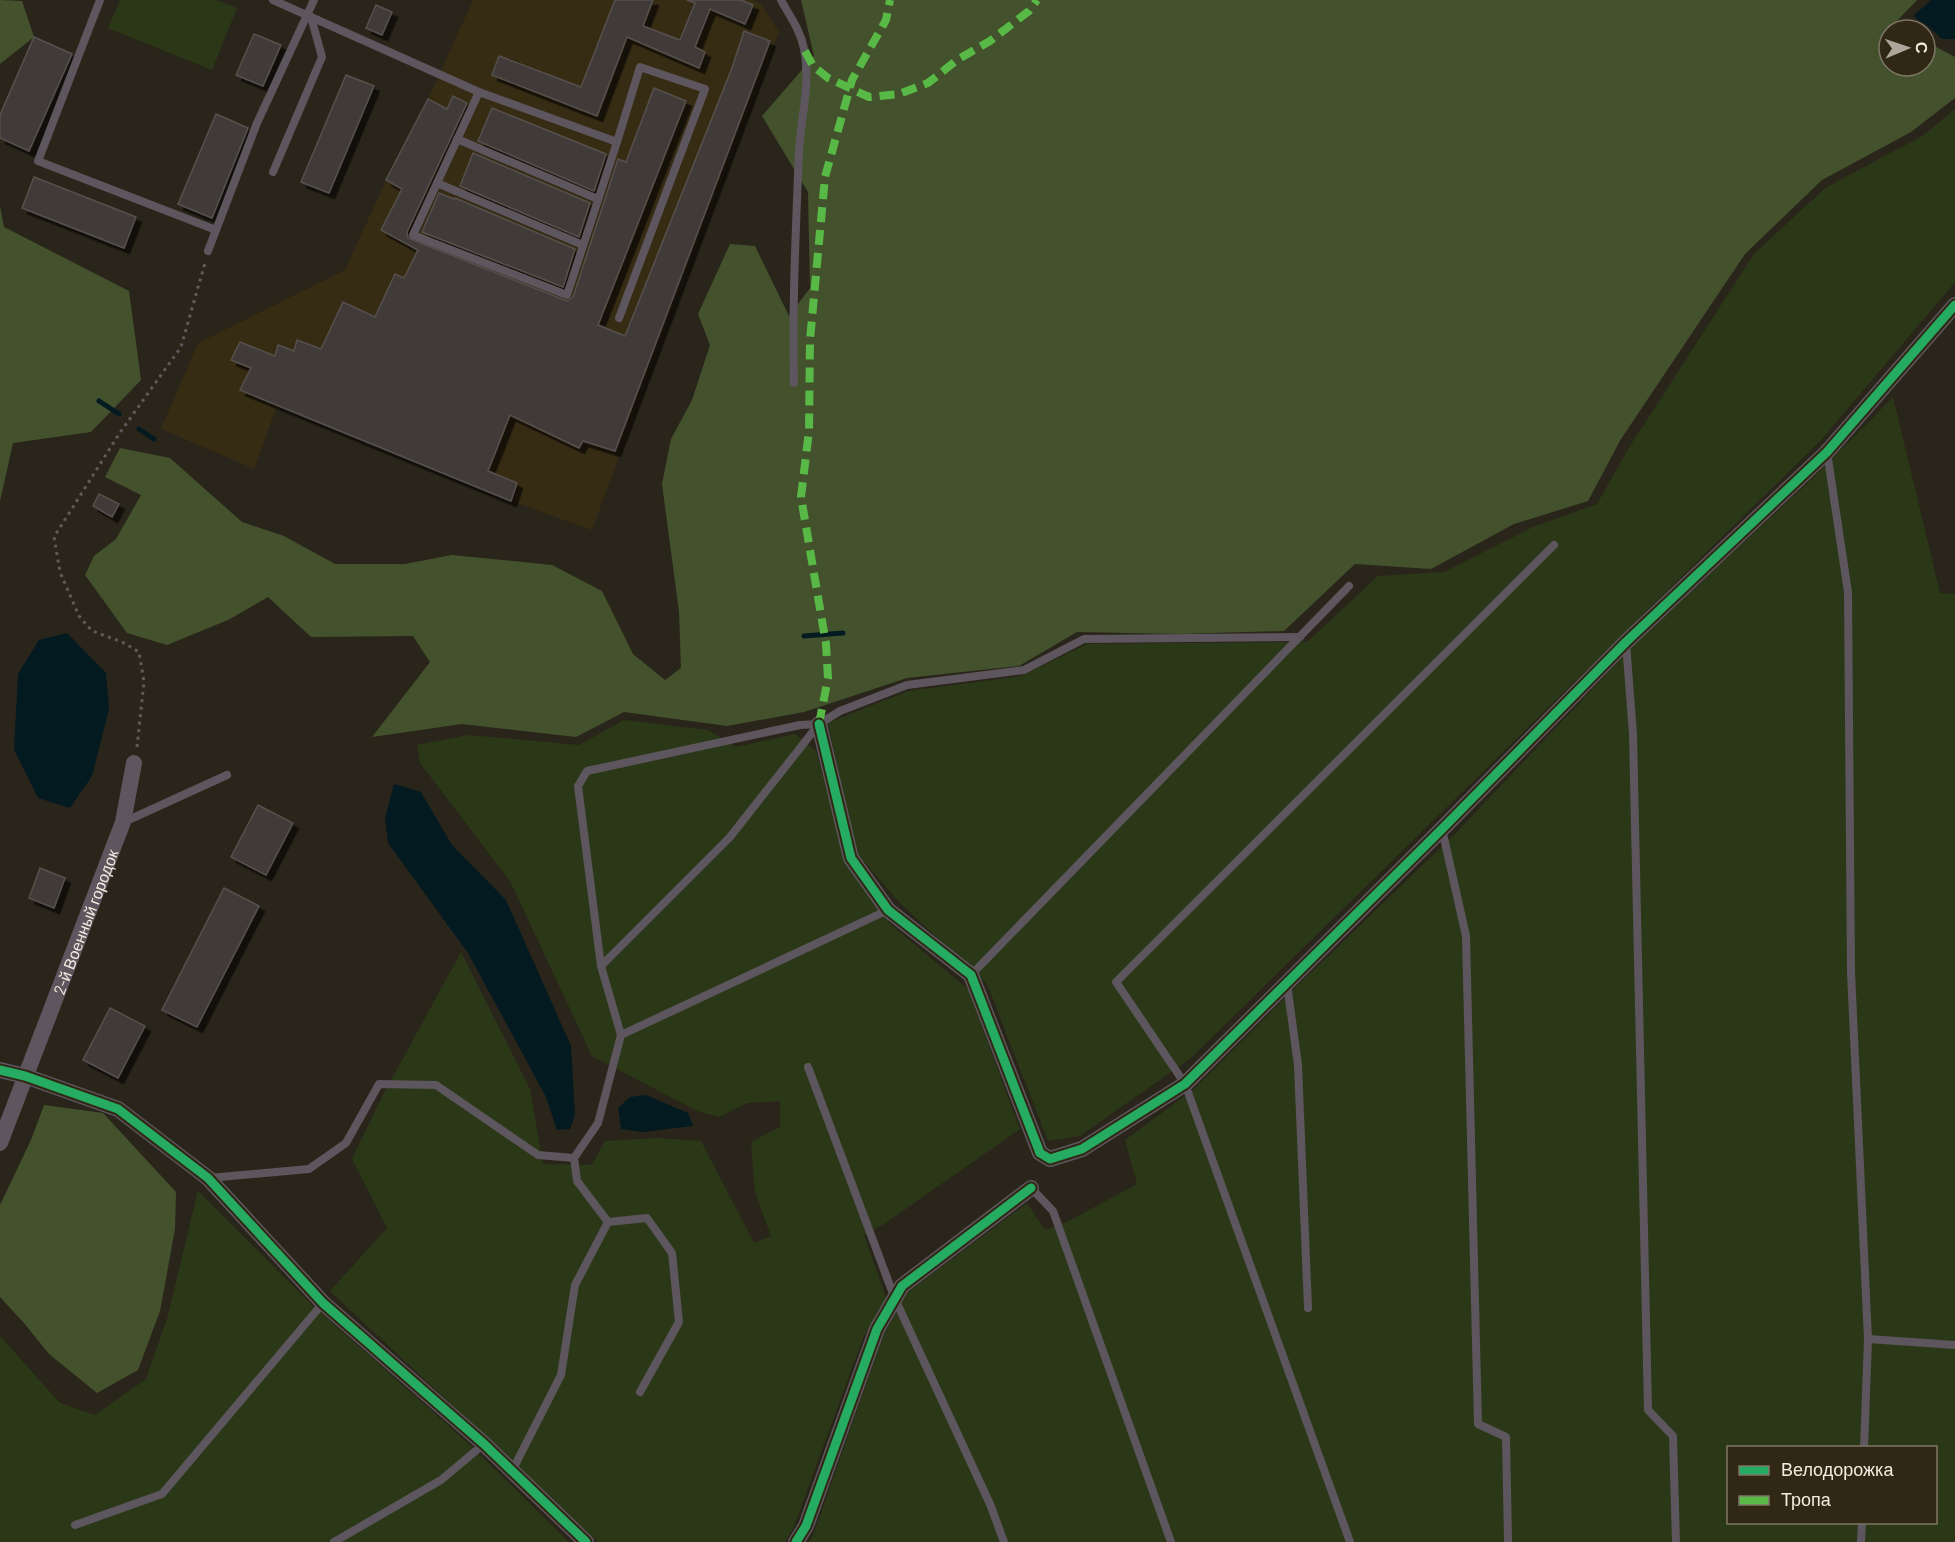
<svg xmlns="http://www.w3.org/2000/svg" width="1955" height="1542" font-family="Barlow,sans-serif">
<defs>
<filter id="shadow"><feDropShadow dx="5.5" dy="5.5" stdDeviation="0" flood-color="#0009"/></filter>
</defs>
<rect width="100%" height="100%" fill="#2a251a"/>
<polygon fill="#362b13" points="473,0 753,0 761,4 779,32 667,325 592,530 511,501 277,406 254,469 161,429 198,343 345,270 386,180 428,99"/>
<g fill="#2b3817" fill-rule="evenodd">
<polygon points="120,0 216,0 237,8 212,70 108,28"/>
<polygon points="1955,109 1955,282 1822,439 1191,1058 1080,1136 1048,1141 987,984 899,902 856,852 828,723 908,691 1021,676 1087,644 1307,642 1378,576 1444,572 1533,527 1597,504 1630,446 1754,254 1825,188 1924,135"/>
<path d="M1893,397L1940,593L1955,594V1542H809L814,1533L884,1333L908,1292L1027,1203L1045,1230L1069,1221L1137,1184L1125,1140L1194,1089L1298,985L1455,834L1638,641L1811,480ZM1728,1448H1936V1522H1728Z"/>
<polygon points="624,720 708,730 736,747 795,734 816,751 845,859 890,924 968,989 1020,1129 884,1224 864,1235 887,1300 863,1338 793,1529 785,1542 598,1542 330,1291 387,1228 352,1159 383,1095 461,952 530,1089 543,1164 592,1165 605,1141 657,1138 701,1141 754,1243 771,1236 755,1192 751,1142 780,1127 780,1101 747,1103 719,1117 697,1111 592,1056 510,881 420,763 417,745 469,735 579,745"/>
<polygon points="198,1191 311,1304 469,1444 569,1542 0,1542 0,1336 60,1403 95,1415 146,1379 167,1319"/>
</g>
<g fill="#43522d">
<polygon points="0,0 22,1 34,37 0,64"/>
<polygon points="801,0 1917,0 1894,24 1904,30 1889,30 1889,66 1925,66 1925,41 1955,57 1955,98 1911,132 1822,180 1745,254 1621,439 1588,501 1514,524 1431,569 1355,564 1284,631 1179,634 1077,632 1019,666 907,678 804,712 727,726 624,712 576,737 462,724 372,737 430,662 413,636 311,637 268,597 228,620 167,645 127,633 85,575 94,556 116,539 141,495 105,477 120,448 170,458 242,522 284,536 335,564 405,564 452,555 552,565 602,591 633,654 665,680 681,668 679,612 662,484 671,439 692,400 710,345 698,314 730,244 755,246 789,316 810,288 808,192 762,116 814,56"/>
<polygon points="0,206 4,227 129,291 141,380 91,432 13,443 0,501"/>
<polygon points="44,1105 103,1113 176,1192 175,1229 160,1311 138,1370 97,1393 49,1354 24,1323 0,1297 0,1205 31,1140"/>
</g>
<g fill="#041a21">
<polygon points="1931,0 1955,0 1955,39 1942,39 1929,27 1913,16"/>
<polygon points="67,633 106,673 109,709 92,776 70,808 38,798 14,750 18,674 39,640"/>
<polygon points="394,784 421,792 452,845 506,900 571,1046 575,1115 570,1129 557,1130 546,1097 468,953 388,843 385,818"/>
<polygon points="646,1095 688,1113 693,1126 643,1132 621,1129 618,1108 630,1097"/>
</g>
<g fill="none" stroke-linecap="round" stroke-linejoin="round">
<g stroke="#041a21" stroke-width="5">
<polyline points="99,401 119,414"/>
<polyline points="139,429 154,439"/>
<polyline points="804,636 843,633"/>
</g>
</g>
<g fill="#403b38" stroke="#56504d" stroke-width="1.5" filter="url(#shadow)">
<polygon points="615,0 653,0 643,26 680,40 695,3 687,0 741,0 753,5 745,24 710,9 695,47 705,52 699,68 627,37 597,116 492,75 499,56 581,87"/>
<polygon points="376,5 392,12 382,35 366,28"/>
<polygon points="744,31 770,41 615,451 583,441 579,448 510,415 488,471 517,483 511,501 240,390 251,368 231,360 240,342 275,356 278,345 294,351 297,340 321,349 343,302 375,317 395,274 404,278 418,250 381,230 402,189 386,180 428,99 447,109 453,96 467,103 407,232 408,238 567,301 573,297 618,159 626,162 654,88 686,101 598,325 625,336 732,68"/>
<polygon points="254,34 281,45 263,86 236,75"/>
<polygon points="34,37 72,54 29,151 0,138 0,115"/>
<polygon points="346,75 374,86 329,193 301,182"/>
<polygon points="492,108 606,154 594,191 478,141"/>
<polygon points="216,114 248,128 212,218 178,204"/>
<polygon points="473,153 590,203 579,237 460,186"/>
<polygon points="34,177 136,217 124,248 22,208"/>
<polygon points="439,193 454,199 455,198 575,249 563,287 422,232"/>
<polygon points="99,494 119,504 112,517 93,506"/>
<polygon points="258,805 293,823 266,875 231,857"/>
<polygon points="40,868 65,878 54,908 29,898"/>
<polygon points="224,888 259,906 197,1027 162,1010"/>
<polygon points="110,1008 145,1026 118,1078 83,1060"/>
</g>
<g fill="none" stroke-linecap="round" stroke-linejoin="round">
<polyline stroke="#605b5b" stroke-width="3" stroke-dasharray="3 4.5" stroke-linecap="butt" points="137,747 144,682 139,652 122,642 92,631 79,616 60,572 54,537 119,434 181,347 205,263"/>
<g stroke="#5d565e" stroke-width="8">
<polyline points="100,0 38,161 216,230"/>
<polyline points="273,0 479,92 617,142 567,295 413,235 479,92"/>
<path d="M781,0C790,17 801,31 804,49C811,82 801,117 799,150C796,227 792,305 794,383"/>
<polyline points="457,139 598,199"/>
<polyline points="617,142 640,67 705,89 619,318"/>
<polyline points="273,172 322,57 311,17"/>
<polyline points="437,183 583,245"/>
<polyline points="208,251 257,123 314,0"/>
<polyline points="1827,452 1848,592 1851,972 1868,1339 1864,1448"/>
<polyline points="1626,643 1633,734 1648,1410 1673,1436 1676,1542"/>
<polyline points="124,822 227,775"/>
<polyline points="1442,829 1466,936 1478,1424 1506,1437 1508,1542"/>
<polyline points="601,966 730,837 819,724 840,711 907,685 1024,670 1084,639 1300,637"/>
<polyline points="971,975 1349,586"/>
<polyline points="1287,984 1298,1065 1308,1308"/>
<polyline points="621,1035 888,910"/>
<polyline points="808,1067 895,1299 990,1504 1004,1542"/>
<polyline points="209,1178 309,1169 346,1143 379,1084 436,1085 538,1155 574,1158"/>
<polyline points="1031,1188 1053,1211 1171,1542"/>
<polyline points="608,1222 647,1218 672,1253 679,1322 640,1392"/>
<polyline points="1868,1339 1955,1345"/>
<polyline points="512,1471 561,1375 575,1285 608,1222 577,1181 574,1158 598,1123 621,1035 601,966 578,786 587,771 800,725 819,724"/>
<polyline points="75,1525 162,1494 323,1303"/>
<polyline points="334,1542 441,1480 484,1444"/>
<polyline points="1350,1542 1185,1084 1116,982 1554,545"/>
<polyline points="1861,1542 1862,1522"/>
</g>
<g stroke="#5d565e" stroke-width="16">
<polyline points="819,724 851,858 888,910 971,975 1040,1153 1050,1159 1082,1149 1185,1084 1442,829 1626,642 1827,452 1955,305"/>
<polyline points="0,1070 25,1076 118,1109 208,1178 323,1303 484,1444 586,1542"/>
<path id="s1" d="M0,1143L123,822L134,763"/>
<polyline points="796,1542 806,1526 877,1329 902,1286 1031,1188"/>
</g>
<g stroke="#58b947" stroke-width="8" stroke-dasharray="15 8" stroke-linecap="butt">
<polyline points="805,51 813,66 828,78 869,97 899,94 928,83 957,60 990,41 1029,11 1037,0"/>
<polyline points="819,724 828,678 826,644 801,497 809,431 810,340 825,177 852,80 886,20 890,0"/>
</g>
<g stroke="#302714" stroke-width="13">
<g id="cycleway">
<polyline points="819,724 851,858 888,910 971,975 1040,1153 1050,1159 1082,1149 1185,1084 1442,829 1626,642 1827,452 1955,305"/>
<polyline points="0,1070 25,1076 118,1109 208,1178 323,1303 484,1444 586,1542"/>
<polyline points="796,1542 806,1526 877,1329 902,1286 1031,1188"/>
</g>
</g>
<use href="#cycleway" stroke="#26ab63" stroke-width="9"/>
</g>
<g text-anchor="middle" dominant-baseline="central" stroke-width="4.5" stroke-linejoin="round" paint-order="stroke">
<g font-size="16" fill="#f3ede1" stroke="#302714">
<text stroke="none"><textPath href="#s1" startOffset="237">2-й Военный городок</textPath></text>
</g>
</g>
<rect x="1727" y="1446" width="210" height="78" fill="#302714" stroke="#7e7666" stroke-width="1.5"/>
<rect x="1739" y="1466" width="30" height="9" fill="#26ab63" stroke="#7e7666" stroke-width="1.5"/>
<text x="1781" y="1476" font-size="18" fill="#f3ede1">Велодорожка</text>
<rect x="1739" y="1496" width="30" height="9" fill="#58b947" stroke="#7e7666" stroke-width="1.5"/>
<text x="1781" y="1506" font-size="18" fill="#f3ede1">Тропа</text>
<g transform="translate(1907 48) rotate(88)"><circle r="28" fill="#302714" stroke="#7e7666" stroke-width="1.5"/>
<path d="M0-4.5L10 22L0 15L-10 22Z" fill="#ada79b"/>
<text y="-9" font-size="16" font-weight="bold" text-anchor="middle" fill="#f3ede1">С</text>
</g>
</svg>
